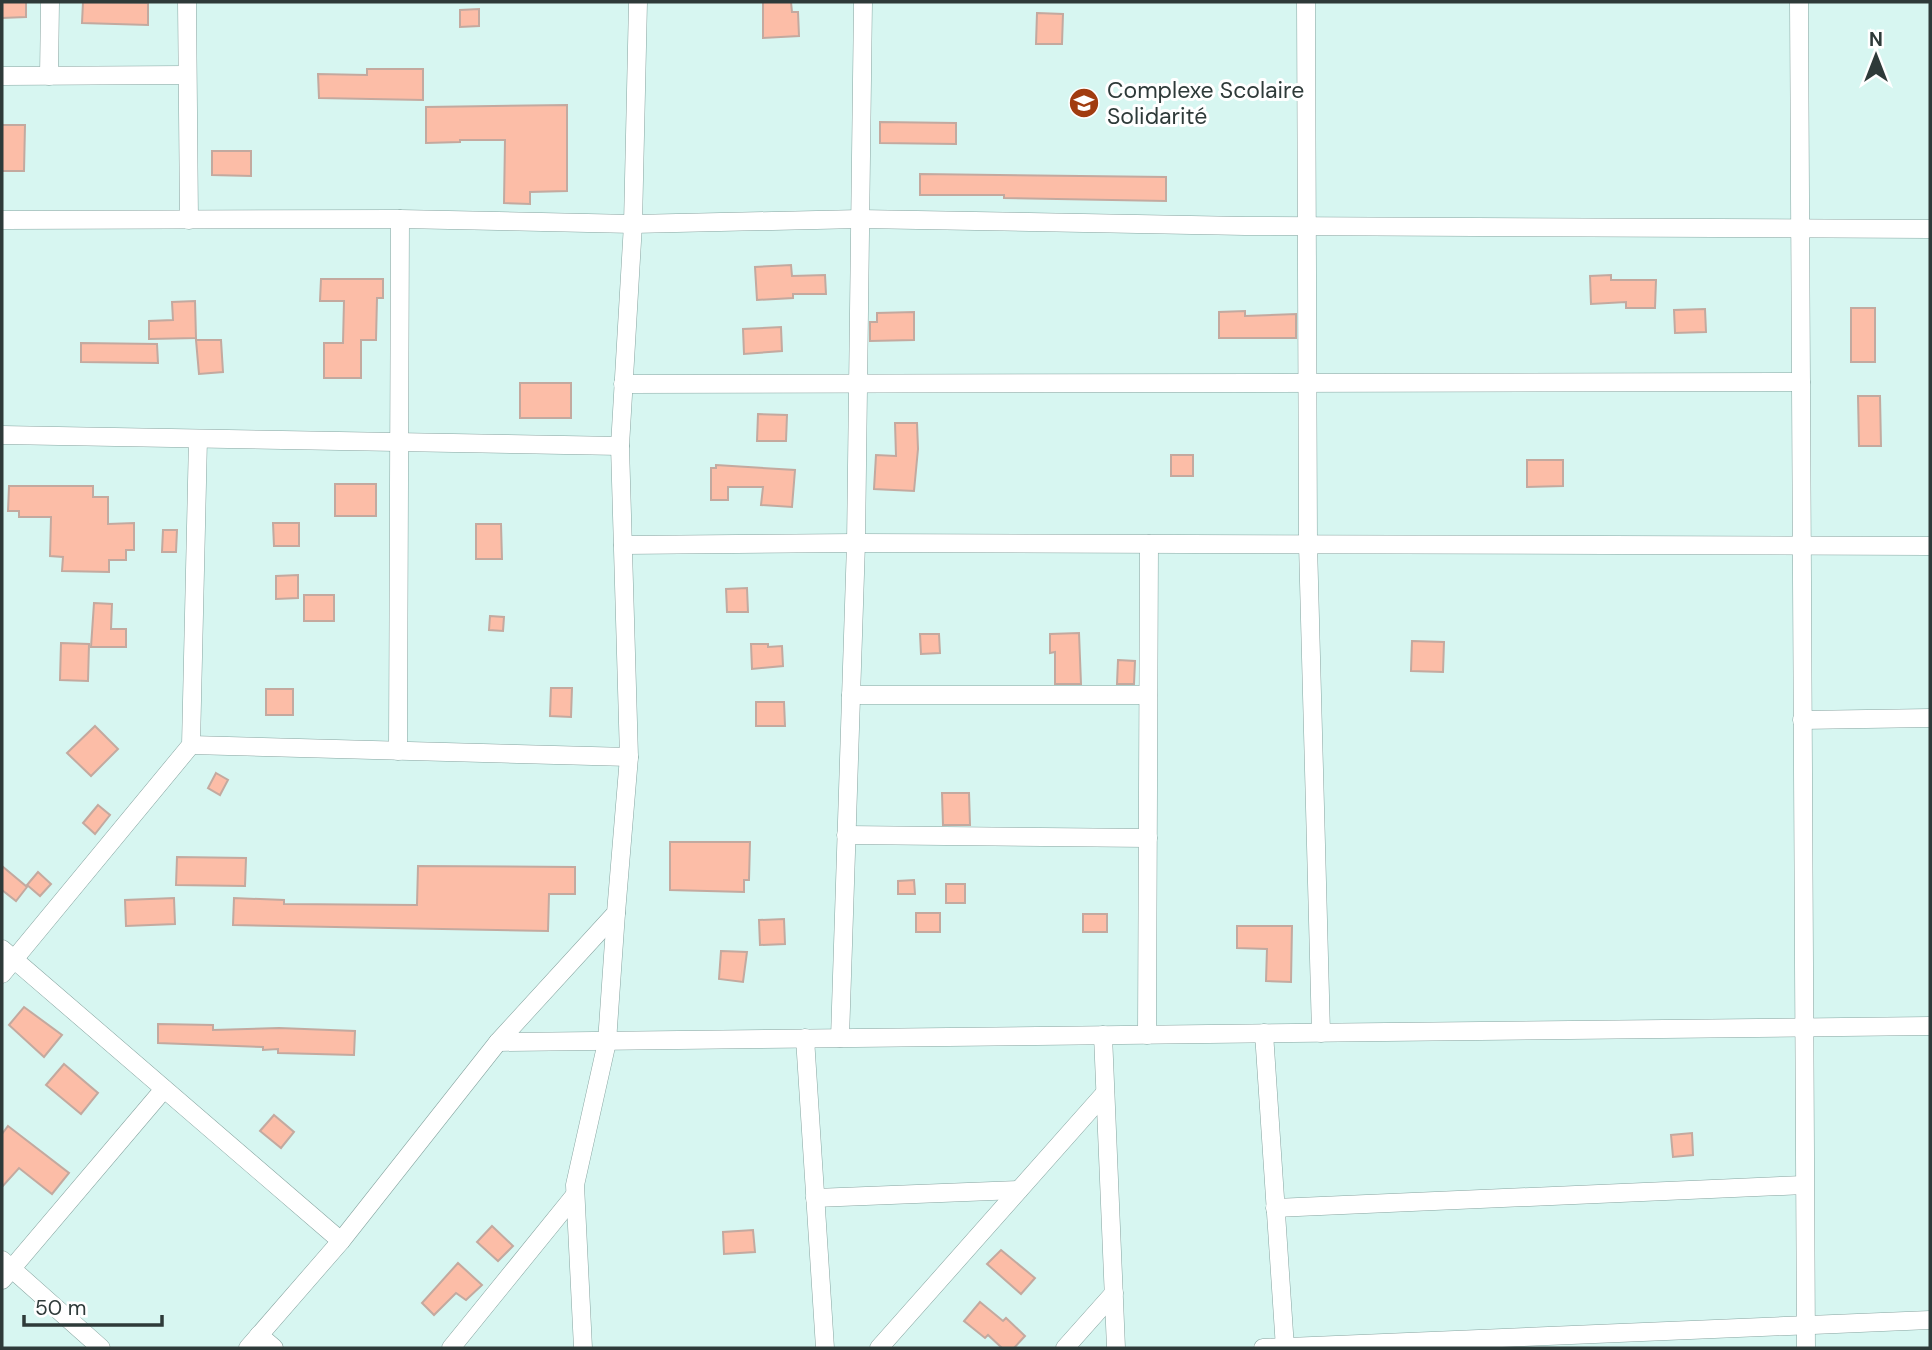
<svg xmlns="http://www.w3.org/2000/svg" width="1932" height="1350" font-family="'DM Sans',sans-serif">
<rect width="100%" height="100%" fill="#d7f6f1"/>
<g fill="#fcbda7" stroke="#c3a99f" stroke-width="2">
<polygon points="2,2 26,2 26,17 2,18"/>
<polygon points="83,2 148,3 148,25 82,23"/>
<polygon points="763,2 791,2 792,12 798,12 799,36 763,38"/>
<polygon points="479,9 479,26 460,27 460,10"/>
<polygon points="1037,13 1063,14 1062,44 1036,44"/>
<polygon points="367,69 423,69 423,100 319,98 318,74 367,75"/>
<polygon points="567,105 567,191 530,192 530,204 504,203 505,140 460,140 460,142 426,143 426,107"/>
<polygon points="880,122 956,123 956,144 880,143"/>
<polygon points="2,125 25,125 24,171 2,171"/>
<polygon points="212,151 251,151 251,176 212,175"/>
<polygon points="920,174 1166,177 1166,201 1004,198 1004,195 920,195"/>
<polygon points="791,265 792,276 825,275 826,294 793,294 793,298 757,300 755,267"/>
<polygon points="1611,275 1611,280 1656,280 1655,308 1626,308 1626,302 1591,304 1590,276"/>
<polygon points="321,279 383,279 383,298 377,298 376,340 361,340 361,378 324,378 324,343 343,343 344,301 320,301"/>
<polygon points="195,301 196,338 149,339 149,321 173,320 172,302"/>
<rect x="1851" y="308" width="24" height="54"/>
<polygon points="1705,309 1706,332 1675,333 1674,310"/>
<polygon points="1245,311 1245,316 1296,314 1296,338 1219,338 1219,312"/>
<polygon points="914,312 914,340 870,341 870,322 877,322 877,313"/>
<polygon points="781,327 782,351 744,354 743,329"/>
<polygon points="196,340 221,340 223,372 199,374"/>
<polygon points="81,343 157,344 158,363 81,362"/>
<rect x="520" y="383" width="51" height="35"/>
<polygon points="1858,396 1880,396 1881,446 1859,446"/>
<polygon points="758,414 787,415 786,441 757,441"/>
<polygon points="895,423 917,423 918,449 914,491 874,489 876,455 896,456"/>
<rect x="1171" y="455" width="22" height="21"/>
<polygon points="1527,460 1563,460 1563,486 1527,487"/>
<polygon points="716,465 795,470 792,507 761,505 763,487 728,487 728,500 711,500 711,468 716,468"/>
<rect x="335" y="484" width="41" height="32"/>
<polygon points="9,486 93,486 93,497 108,497 108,524 134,523 134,550 126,550 126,560 109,560 109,572 62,571 63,557 50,556 51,517 19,517 19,511 8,511"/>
<polygon points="273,523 299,523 299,546 274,546"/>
<polygon points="476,524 501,524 502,559 476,559"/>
<polygon points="163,530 177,530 176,552 162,552"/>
<polygon points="298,575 298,598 276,599 276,576"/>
<polygon points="747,588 748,612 727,612 726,589"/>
<rect x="304" y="595" width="30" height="26"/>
<polygon points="94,603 112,604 111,629 126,629 126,647 91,647"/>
<polygon points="490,616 504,617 503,631 489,630"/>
<polygon points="1079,633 1081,684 1055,684 1055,652 1050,653 1050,634"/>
<polygon points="920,634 939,634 940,653 921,654"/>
<polygon points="1412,641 1444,642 1443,672 1411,671"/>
<polygon points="61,643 89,644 88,681 60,680"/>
<polygon points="751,644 768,644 768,647 782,646 783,666 752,669"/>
<polygon points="1118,660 1135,661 1134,684 1117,684"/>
<polygon points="551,688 572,688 571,717 550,716"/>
<rect x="266" y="689" width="27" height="26"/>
<polygon points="756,702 784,702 785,726 756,726"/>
<polygon points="95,726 118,749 91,776 67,753"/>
<polygon points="216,773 228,780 220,795 208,788"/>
<polygon points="942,793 969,793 970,825 943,825"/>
<polygon points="98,805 110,815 95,834 83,823"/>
<polygon points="670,842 750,842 749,880 744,880 744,892 670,890"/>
<polygon points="177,857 246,858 245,886 176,885"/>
<polygon points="2,866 27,887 16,901 2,890"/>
<polygon points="418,866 575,867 575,894 549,894 548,931 233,925 234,898 284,900 284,904 417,905"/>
<polygon points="38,872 51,884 40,896 27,885"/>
<polygon points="914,880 915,894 898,894 898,881"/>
<rect x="946" y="884" width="19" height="19"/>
<polygon points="174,898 175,924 126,926 125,900"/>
<rect x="916" y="913" width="24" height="19"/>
<rect x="1083" y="914" width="24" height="18"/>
<polygon points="784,919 785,944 760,945 759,920"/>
<polygon points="1237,926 1292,926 1291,982 1266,981 1267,949 1237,948"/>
<polygon points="721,951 747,952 743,982 719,979"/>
<polygon points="24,1007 62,1035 44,1057 9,1025"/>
<polygon points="158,1024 213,1025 213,1030 279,1028 355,1031 354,1055 278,1053 278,1049 263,1050 263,1047 158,1043"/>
<polygon points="64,1064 98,1093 81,1114 46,1085"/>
<polygon points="274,1115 294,1132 281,1148 260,1131"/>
<polygon points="8,1126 69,1173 52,1194 19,1168 2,1187 2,1134"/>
<polygon points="1692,1133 1693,1155 1673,1157 1671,1135"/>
<polygon points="492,1226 513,1246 498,1261 477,1242"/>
<polygon points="753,1230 755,1252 724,1254 723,1232"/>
<polygon points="1001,1250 1035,1278 1021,1294 987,1264"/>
<polygon points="458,1263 482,1285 466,1300 456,1293 434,1315 422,1303"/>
<polygon points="980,1302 1003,1321 1006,1318 1025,1336 1014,1348 1002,1348 988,1335 985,1338 964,1321"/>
</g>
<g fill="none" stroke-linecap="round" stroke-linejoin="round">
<g stroke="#87a4a0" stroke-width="19">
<g id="minor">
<polyline points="187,2 189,220"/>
<polyline points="1306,2 1308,544 1321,1033"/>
<polyline points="1799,2 1806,1348"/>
<polyline points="2,76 187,75"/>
<polyline points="49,76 50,2"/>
<polyline points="2,220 400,219 633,224 860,219 1245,226 1930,229"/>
<polyline points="623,384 1801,382"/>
<polyline points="2,435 620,446"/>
<polyline points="623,545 856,543 1930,546"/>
<polyline points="851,695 1148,695"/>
<polyline points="1802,720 1930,718"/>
<polyline points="191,745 629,757"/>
<polyline points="398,751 400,219"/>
<polyline points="846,835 1148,838"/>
<polyline points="2,949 341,1241"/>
<polyline points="2,974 191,745 198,439"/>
<polyline points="1264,1033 1285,1348"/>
<polyline points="1103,1035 1116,1348"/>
<polyline points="1147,1035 1149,544"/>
<polyline points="805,1038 825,1348"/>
<polyline points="840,1038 856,543 863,2"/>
<polyline points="498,1042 1930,1026"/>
<polyline points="815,1198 1019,1190"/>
<polyline points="1275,1208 1804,1185"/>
<polyline points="2,1260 101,1348"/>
<polyline points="2,1280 164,1089"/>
<polyline points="259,1335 274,1348"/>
<polyline points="248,1348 341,1241 498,1042 616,913 629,757 620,446 633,224 638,2"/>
<polyline points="451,1348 575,1195"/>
<polyline points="583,1348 575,1185 607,1042 616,913"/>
<polyline points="879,1348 1105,1093"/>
<polyline points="1065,1348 1114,1293"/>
<polyline points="1263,1348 1930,1320"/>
</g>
</g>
<use href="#minor" stroke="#fff" stroke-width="18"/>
</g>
<defs>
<g id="school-disc" transform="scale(1.575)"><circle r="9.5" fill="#a13c10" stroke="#fff"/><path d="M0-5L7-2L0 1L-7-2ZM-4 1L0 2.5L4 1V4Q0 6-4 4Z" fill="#fff"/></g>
</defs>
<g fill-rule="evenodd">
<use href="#school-disc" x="1084" y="103"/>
</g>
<g text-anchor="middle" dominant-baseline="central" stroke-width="6" stroke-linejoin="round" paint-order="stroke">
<g font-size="23" fill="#2e3a39" stroke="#fff" text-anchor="start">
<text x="1107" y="90">Complexe Scolaire<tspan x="1107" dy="26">Solidarité</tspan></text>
</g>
</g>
<rect width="1932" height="1350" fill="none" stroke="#2e3a39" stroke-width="7"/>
<g transform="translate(1876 56)" stroke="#ffffff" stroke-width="5" paint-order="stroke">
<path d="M0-5L12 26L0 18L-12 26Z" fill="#2e3a39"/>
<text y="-10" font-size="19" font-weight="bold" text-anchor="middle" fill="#2e3a39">N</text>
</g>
<path d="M24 1315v10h138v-10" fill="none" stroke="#2e3a39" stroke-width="3.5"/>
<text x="35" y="1315" font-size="21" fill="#2e3a39" stroke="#ffffff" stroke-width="5" paint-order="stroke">50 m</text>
</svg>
